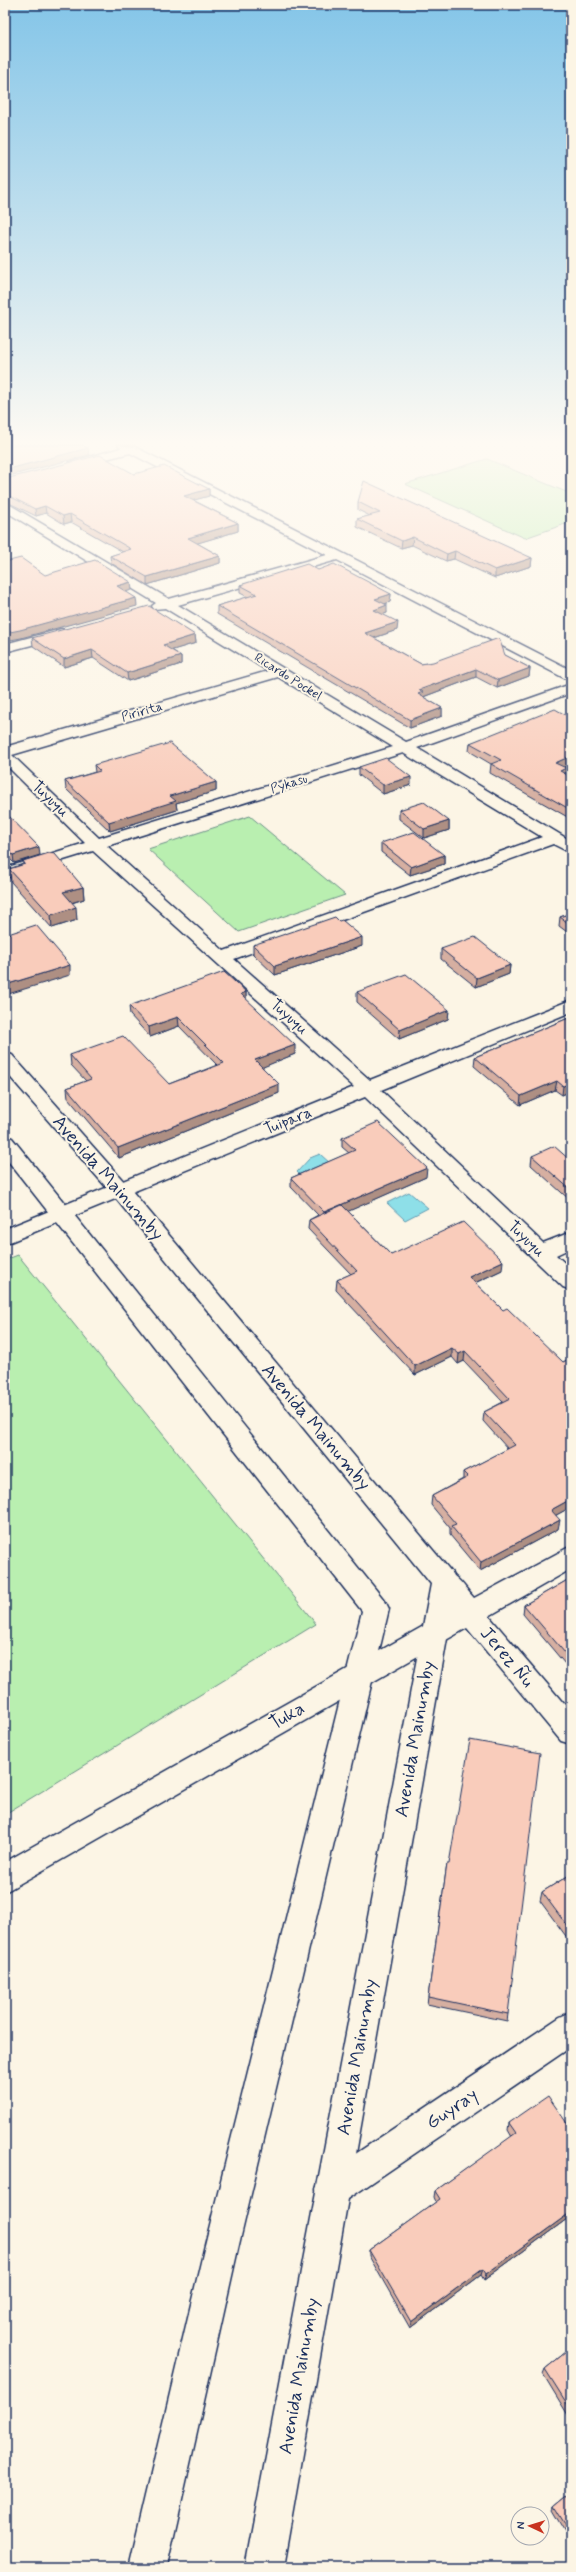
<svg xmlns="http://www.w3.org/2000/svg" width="576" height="2572" font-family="Mynerve,sans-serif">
<rect width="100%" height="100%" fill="#fcf5e5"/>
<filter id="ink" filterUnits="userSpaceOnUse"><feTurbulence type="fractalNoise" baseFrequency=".025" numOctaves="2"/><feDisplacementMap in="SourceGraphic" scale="8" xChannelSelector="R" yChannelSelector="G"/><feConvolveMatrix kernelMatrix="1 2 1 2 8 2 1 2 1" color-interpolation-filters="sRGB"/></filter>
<g filter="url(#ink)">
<g fill="#b9efb0" stroke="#6a8f87">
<polygon points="487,459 571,494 571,522 525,538 405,484"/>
<polygon points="250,816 345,895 239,932 148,849"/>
<polygon points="18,1255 316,1624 5,1814 5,1260"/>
</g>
<g fill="#8edfe8" stroke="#6099b1">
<polygon points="320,1154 332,1165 304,1179 297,1172 310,1158"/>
<polygon points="409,1192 428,1208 405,1220 387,1203"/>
</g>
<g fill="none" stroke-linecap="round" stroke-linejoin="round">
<g stroke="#1b2f5e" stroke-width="3">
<g id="minor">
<path d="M118,445L135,447L571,670V680L566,679L337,560L178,605L406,742L571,684V693L417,748L571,841V853L553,844L234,959L370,1080L571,1000V1012L381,1090L543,1243L571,1232V1248L556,1255L571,1269V1290L563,1287L365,1097L5,1244V1229L354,1087L93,851L5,878V868L85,843L5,764V747L268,671L165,608L154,609L152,606L156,603L5,511V502L169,599L327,555L130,453L74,467L68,464L70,462L121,448ZM278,677L393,747L99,838L12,755ZM403,753L542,837L224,951L107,846Z"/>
<polygon points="61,629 66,630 68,633 66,636 5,652 5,644"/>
<path d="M571,1546V1569L489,1616L571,1712V1744L561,1741L467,1628L5,1892V1862L452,1610L431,1582L435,1574C455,1568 462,1585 474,1598Z"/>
<polygon points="571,2012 571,2047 345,2201 333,2206 321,2201 316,2189 321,2177 560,2017"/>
</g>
</g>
<g stroke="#1b2f5e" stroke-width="3">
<g id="tertiary">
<polygon points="5,1053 12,1055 127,1185 453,1574 457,1582 283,2567 245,2567 431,1584 113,1195 5,1071"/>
<polygon points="5,1136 12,1138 385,1601 389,1609 238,2249 167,2567 129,2567 204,2249 362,1611 5,1157"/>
</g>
</g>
<use href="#minor" fill="#fcf5e5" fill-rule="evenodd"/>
<use href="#tertiary" fill="#fcf5e5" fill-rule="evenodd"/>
</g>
<g fill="#d6afa1" stroke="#1b2f5e">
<polygon points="134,474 209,489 209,496 193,500 238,523 238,531 197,543 220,556 220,563 147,585 111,563 110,556 123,552 71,522 64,524 46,513 36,516 5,501 5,479"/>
<polygon points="358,502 532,558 531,566 495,578 454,559 446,561 412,545 401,548 357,527 357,519 370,516 358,510"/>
<polygon points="318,570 391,594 390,602 385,604 387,613 383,614 397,630 374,638 421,664 505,655 530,668 529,676 497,688 476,677 423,697 442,708 442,716 410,728 217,614 217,606 248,597 240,593 240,585"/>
<polygon points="195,635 196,643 172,650 181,656 181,664 128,681 93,658 64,667 33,646 32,638"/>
<polygon points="571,718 571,764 563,767 566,768 565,774 571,777 571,819 490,773 491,764 469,751 470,743"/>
<polygon points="94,765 216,782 216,791 176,803 177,810 110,831 66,789 65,781 95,772"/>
<polygon points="359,767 411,785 383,794 359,775"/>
<polygon points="399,810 449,821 449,830 424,838 399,819"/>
<polygon points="5,812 40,855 14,863 5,854"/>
<polygon points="381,843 444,855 444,864 410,875 381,852"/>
<polygon points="23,861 83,887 84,899 72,903 77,920 52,928 11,882 9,869 23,864"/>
<polygon points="571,913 571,935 559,926 560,917"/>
<polygon points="253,945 362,946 275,975 253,954"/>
<polygon points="441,949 510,965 509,974 476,987 441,959"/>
<polygon points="246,992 246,999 295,1054 262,1067 279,1093 119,1158 68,1098 67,1088 86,1081 71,1065 70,1055 169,1084 217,1065 179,1026 150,1037 130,1015 129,1006"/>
<polygon points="357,992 449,1010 448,1019 399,1039 357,1002"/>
<polygon points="571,1017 571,1091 562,1095 555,1090 520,1105 474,1066 475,1057"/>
<polygon points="342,1138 426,1177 348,1211 391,1255 502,1270 475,1283 503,1310 563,1362 571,1358 571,1507 556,1515 558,1529 480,1571 450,1535 450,1528 431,1505 432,1496 463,1479 463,1472 508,1449 483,1421 484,1412 503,1402 464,1361 458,1364 452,1357 415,1375 336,1290 337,1280 351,1274 308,1229 309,1220 318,1215 291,1187 291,1178 349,1153 342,1147"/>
<polygon points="532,1156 571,1161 571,1201 531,1165"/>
<polygon points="571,1578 571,1671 523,1614 524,1605"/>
<polygon points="447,1864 508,2014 507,2021 427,2004"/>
<polygon points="571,1874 571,1943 540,1901 542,1892"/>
<polygon points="509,2123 571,2129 571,2216 484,2280 481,2275 410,2328 369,2256 369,2250 436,2202 434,2197 435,2191 512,2137 508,2130"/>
<polygon points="571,2348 571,2420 543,2374 545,2369"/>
<polygon points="571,2492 571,2542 552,2510 554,2506"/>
</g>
<g fill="#ae8f83" stroke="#1b2f5e">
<polygon points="88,448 89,455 5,477 5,470"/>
<polygon points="209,489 209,496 184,503 184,496"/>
<polygon points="45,506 46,513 36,516 35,509"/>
<polygon points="70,514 71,522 64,524 63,516"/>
<polygon points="238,523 238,531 188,546 188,538"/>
<polygon points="413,537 412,545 401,548 402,541"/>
<polygon points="455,551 454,559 446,561 447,554"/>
<polygon points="220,556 220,563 147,585 147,577"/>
<polygon points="532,558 531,566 495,578 495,570"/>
<polygon points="131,582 132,590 118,594 117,586"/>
<polygon points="391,594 390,602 375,607 375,599"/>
<polygon points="136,598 137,606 21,638 5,641 5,633"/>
<polygon points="387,605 387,613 373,618 374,610"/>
<polygon points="398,622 397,630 365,641 365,633"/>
<polygon points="195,635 196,643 163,653 163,645"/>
<polygon points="92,650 93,658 64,667 64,659"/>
<polygon points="181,656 181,664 128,681 127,673"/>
<polygon points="530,668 529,676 497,688 498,680"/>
<polygon points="476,669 476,677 423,697 418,702 419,690"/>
<polygon points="442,708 442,716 410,728 410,720"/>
<polygon points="571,756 571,764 554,771 555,763"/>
<polygon points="566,768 564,777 560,771"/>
<polygon points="411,777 411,785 383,794 383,785"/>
<polygon points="216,782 216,791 176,803 177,810 110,831 109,822 170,796"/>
<polygon points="449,821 449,830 424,838 424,829"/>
<polygon points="39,847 40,855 14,863 13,855"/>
<polygon points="444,855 444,864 410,875 411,867"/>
<polygon points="83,887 84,899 64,905 63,892"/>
<polygon points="76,907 77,920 52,928 51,915"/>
<polygon points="362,937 362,946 275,975 275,966"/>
<polygon points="70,965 70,975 5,995 5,985"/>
<polygon points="510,965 509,974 476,987 477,978"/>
<polygon points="246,992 246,1002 241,994"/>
<polygon points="449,1010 448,1019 399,1039 400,1030"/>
<polygon points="178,1017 179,1026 150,1037 149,1027"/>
<polygon points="295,1045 295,1054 256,1070 255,1060"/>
<polygon points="557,1081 555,1090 520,1105 521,1096"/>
<polygon points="571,1083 571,1091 562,1095 563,1086"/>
<polygon points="279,1084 279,1093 119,1158 118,1148"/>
<polygon points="427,1168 426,1177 324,1222 324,1212"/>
<polygon points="503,1261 502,1270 468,1286 469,1277"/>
<polygon points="452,1348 452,1357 415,1375 415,1366"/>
<polygon points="465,1351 464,1361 458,1364 459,1354"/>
<polygon points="571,1499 571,1507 549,1519 551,1510"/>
<polygon points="560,1520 558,1529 480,1571 481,1562"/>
<polygon points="571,2212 571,2216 484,2280 486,2274"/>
<polygon points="483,2269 481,2275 410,2328 411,2322"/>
</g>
<g fill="#f9ccbb" stroke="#1b2f5e">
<polygon points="5,445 82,445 88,448 5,470"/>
<polygon points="100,455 134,474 164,466 209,489 184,496 238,523 188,538 220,556 147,577 110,556 131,549 70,514 63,516 45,506 35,509 5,494 5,479"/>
<polygon points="364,481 532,558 495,570 455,551 447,554 413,537 402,541 357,519 380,513 358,502"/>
<polygon points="21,558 45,575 95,560 131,582 117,586 136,598 20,630 5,633 5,562"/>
<polygon points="307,564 318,570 334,564 391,594 375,599 387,605 374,610 398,622 365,633 421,664 433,662 499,638 505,655 530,668 498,680 476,669 419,690 423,692 418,694 442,708 410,720 217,606 257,594 240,585"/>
<polygon points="149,606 195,635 163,645 181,656 127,673 92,650 64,659 32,638"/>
<polygon points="555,709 571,718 571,756 555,763 566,768 560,771 571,777 571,810 491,764 501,760 470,743"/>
<polygon points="170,743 216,782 170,796 176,801 109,822 65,781 100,771 94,765"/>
<polygon points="386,758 411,777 383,785 359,767"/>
<polygon points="424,802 449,821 424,829 399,810"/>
<polygon points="5,812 39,847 13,855 5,846"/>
<polygon points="414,832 444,855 411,867 381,843"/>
<polygon points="49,853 55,854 83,887 63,892 76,907 51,915 9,869 25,864 23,861"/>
<polygon points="571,913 571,925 560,917"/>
<polygon points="335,917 339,921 342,920 362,937 275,966 253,945"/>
<polygon points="36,925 70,965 5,985 5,935"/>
<polygon points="475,937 510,965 477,978 441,949"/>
<polygon points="224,972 246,992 241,994 295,1045 255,1060 279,1084 118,1148 67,1088 91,1079 70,1055 123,1036 169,1084 224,1063 178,1017 149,1027 129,1006"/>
<polygon points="406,974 449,1010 400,1030 357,992"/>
<polygon points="571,1017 571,1083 563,1086 557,1081 521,1096 475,1057"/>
<polygon points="378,1122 427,1168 324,1212 291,1178 355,1150 342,1138"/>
<polygon points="554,1146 571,1161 571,1190 532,1156"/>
<polygon points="342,1205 391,1255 463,1222 503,1261 469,1277 503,1310 507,1308 563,1362 571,1358 571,1499 551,1510 560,1520 481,1562 451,1526 456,1524 432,1496 468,1477 463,1472 515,1445 484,1412 510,1399 465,1351 459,1354 452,1348 415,1366 337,1280 357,1271 309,1220"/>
<polygon points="571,1578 571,1660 524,1605"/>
<polygon points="470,1740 540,1753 508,2014 428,1997 447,1864 449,1864"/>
<polygon points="571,1874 571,1931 542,1892"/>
<polygon points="548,2096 571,2129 571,2212 486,2274 483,2269 411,2322 369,2250 440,2199 435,2191 516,2133 509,2123"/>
<polygon points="571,2348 571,2410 545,2369"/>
<polygon points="571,2492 571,2534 554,2506"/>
</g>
</g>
<linearGradient id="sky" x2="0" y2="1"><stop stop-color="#84c5e8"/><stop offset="0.55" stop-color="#fefaf3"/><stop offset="1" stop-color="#fefaf3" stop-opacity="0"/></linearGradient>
<rect width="576" height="805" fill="url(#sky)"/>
<g text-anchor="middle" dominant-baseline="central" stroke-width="4" stroke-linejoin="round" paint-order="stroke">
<g font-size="13" fill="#1b2f5e" stroke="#fcf5e5">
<text transform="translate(288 677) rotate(32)">Ricardo Pockel</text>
<text transform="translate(142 712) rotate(-16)">Piririta</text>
<text transform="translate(289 784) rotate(-17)">Pykasu</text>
</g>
<g font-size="16" fill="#1b2f5e" stroke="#fcf5e5">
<text transform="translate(50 799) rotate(44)">Tuyuyu</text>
<text transform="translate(289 1017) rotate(42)">Tuyuyu</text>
<text transform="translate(288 1121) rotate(-22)">Tuipara</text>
<text transform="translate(526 1239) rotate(44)">Tuyuyu</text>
</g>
<g font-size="19" fill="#1b2f5e" stroke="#fcf5e5">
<text transform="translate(108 1178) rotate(49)">Avenida Mainumby</text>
<text transform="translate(316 1427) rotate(50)">Avenida Mainumby</text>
<text transform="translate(507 1657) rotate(50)">Jerez Ñu</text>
<text transform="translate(287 1716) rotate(-30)">Tuka</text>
<text transform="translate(415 1739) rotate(-80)">Avenida Mainumby</text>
<text transform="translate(357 2057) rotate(-80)">Avenida Mainumby</text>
<text transform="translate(452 2109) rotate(-34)">Guyray</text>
<text transform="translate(299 2376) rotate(-80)">Avenida Mainumby</text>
</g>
</g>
<rect width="576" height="2572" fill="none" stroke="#fcf5e5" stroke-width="20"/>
<rect x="10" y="10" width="556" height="2552" fill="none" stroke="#1b2f5e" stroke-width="1.5" filter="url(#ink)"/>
<g transform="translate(530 2526) rotate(274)"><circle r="19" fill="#fcf5e5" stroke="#a2a6af"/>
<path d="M0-3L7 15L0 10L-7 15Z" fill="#c8321e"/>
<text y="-6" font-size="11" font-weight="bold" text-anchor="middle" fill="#1b2f5e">N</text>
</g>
</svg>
